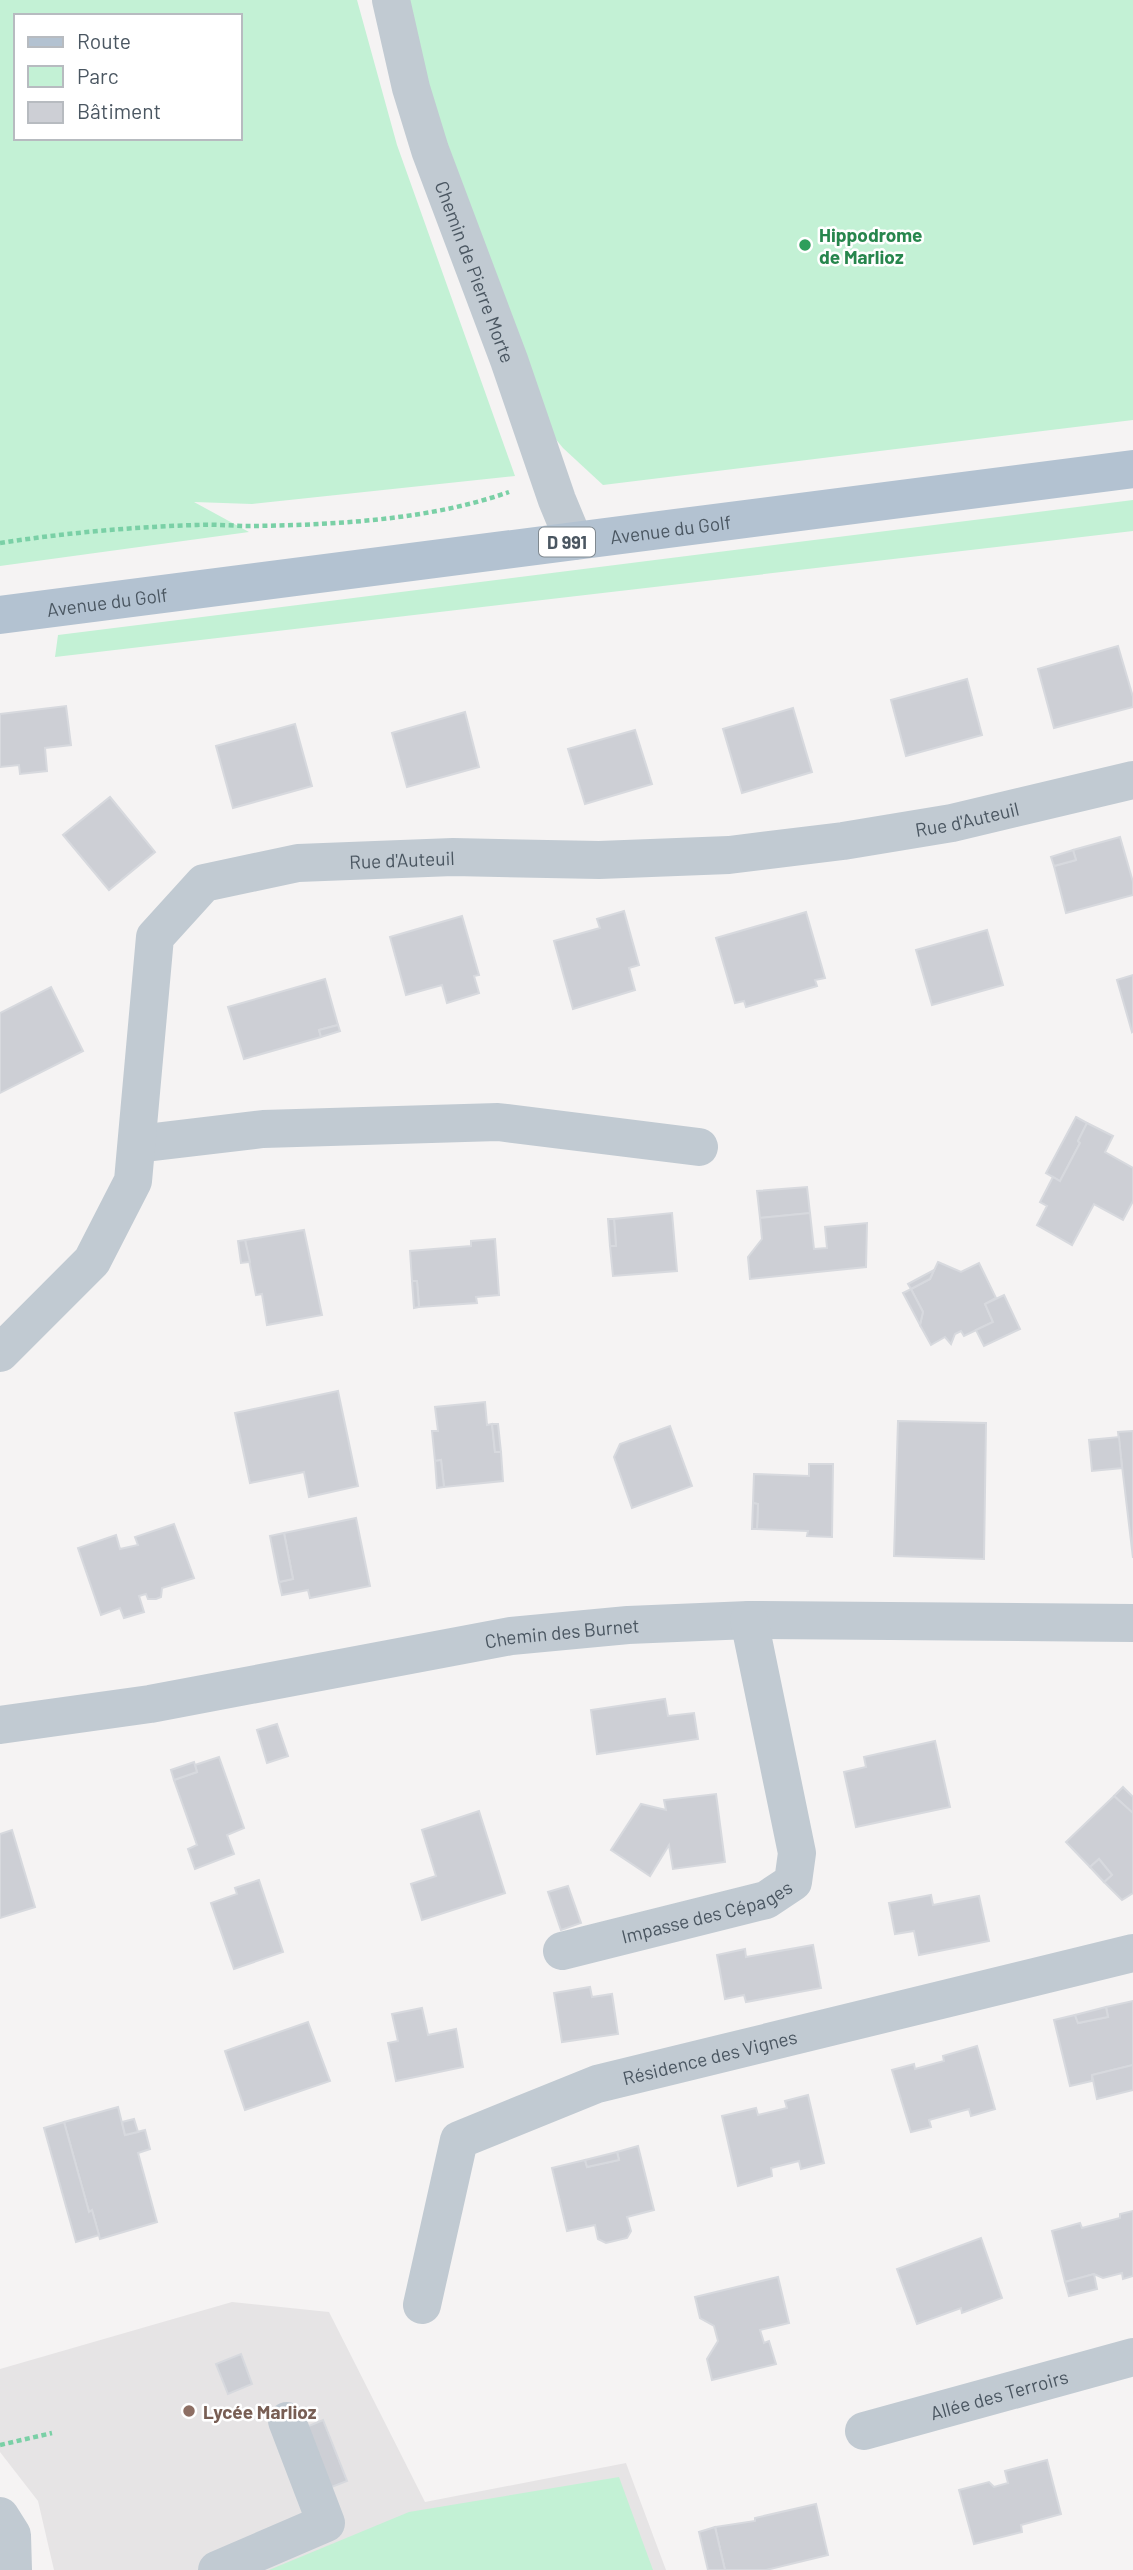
<svg xmlns="http://www.w3.org/2000/svg" width="1133" height="2570" font-family="Barlow,sans-serif">
<rect width="100%" height="100%" fill="#f5f3f3"/>
<polygon fill="#e6e4e5" points="232,2302 329,2312 425,2502 626,2463 666,2570 54,2570 38,2501 0,2452 0,2369"/>
<g fill="#c3f1d5" fill-rule="evenodd">
<path d="M0,0H357L397,145L515,476L252,504L194,502L249,532L0,566ZM16,16H240V138H16Z"/>
<polygon points="397,0 1133,0 1133,420 603,485 563,448 539,419"/>
<polygon points="1133,500 1133,531 55,657 58,635"/>
<polygon points="619,2477 653,2570 269,2570 409,2512"/>
</g>
<g fill="#cdcfd5" stroke="#d7d9de" stroke-width="2">
<polygon points="1118,646 1133,697 1133,707 1054,728 1038,669"/>
<polygon points="967,679 982,735 906,756 891,700"/>
<polygon points="66,706 71,745 45,748 47,771 20,774 19,765 0,767 0,714"/>
<polygon points="793,708 812,772 742,793 723,729"/>
<polygon points="465,712 479,767 407,787 392,733"/>
<polygon points="295,724 312,786 233,808 216,746"/>
<polygon points="635,730 652,784 585,804 568,749"/>
<polygon points="110,797 155,852 109,890 63,835"/>
<polygon points="1120,837 1133,882 1133,895 1066,913 1054,866 1076,860 1073,850"/>
<polygon points="1073,850 1076,860 1054,866 1051,857"/>
<polygon points="624,911 639,965 629,968 635,990 573,1009 554,941 600,928 597,919"/>
<polygon points="806,912 825,978 815,980 817,986 746,1007 744,1001 735,1003 716,938"/>
<polygon points="462,916 479,975 474,976 479,993 447,1003 442,985 406,995 390,937"/>
<polygon points="987,930 1003,985 932,1005 916,950"/>
<polygon points="1133,975 1133,1031 1132,1032 1117,980"/>
<polygon points="325,979 338,1025 319,1030 321,1037 244,1059 228,1007"/>
<polygon points="51,987 83,1051 0,1093 0,1013"/>
<polygon points="338,1025 340,1031 321,1037 319,1030"/>
<polygon points="1076,1117 1087,1123 1078,1141 1080,1143 1060,1181 1046,1173"/>
<polygon points="1087,1123 1113,1136 1105,1152 1133,1168 1133,1201 1123,1220 1094,1204 1072,1245 1037,1225 1047,1206 1040,1202 1053,1177 1060,1181 1080,1143 1078,1141"/>
<polygon points="807,1187 810,1213 760,1218 757,1191"/>
<polygon points="672,1213 677,1271 613,1276 610,1246 616,1246 614,1219"/>
<polygon points="810,1213 814,1249 827,1248 825,1227 867,1223 866,1267 750,1279 748,1257 762,1239 760,1218"/>
<polygon points="608,1219 614,1219 616,1246 610,1246"/>
<polygon points="304,1230 322,1315 267,1325 262,1294 256,1295 245,1240"/>
<polygon points="495,1239 499,1295 476,1297 477,1303 419,1307 417,1281 412,1281 410,1251 471,1246 471,1241"/>
<polygon points="245,1240 250,1262 241,1263 238,1241"/>
<polygon points="938,1262 961,1272 979,1263 996,1298 985,1304 993,1322 964,1336 961,1331 955,1334 951,1344 945,1337 931,1345 920,1325 923,1312 911,1289 930,1279"/>
<polygon points="934,1270 930,1279 911,1289 908,1284"/>
<polygon points="412,1281 417,1281 419,1307 414,1308"/>
<polygon points="911,1289 923,1312 920,1325 903,1293"/>
<polygon points="1004,1295 1020,1329 984,1346 976,1330 993,1322 985,1304"/>
<polygon points="338,1391 358,1486 309,1497 304,1472 250,1483 235,1413"/>
<polygon points="485,1402 487,1425 492,1424 495,1452 501,1452 503,1481 444,1487 441,1460 435,1461 432,1431 438,1431 435,1407"/>
<polygon points="898,1421 986,1423 984,1559 894,1556"/>
<polygon points="492,1424 498,1424 501,1452 495,1452"/>
<polygon points="670,1426 692,1486 632,1508 614,1457 620,1444"/>
<polygon points="1133,1431 1133,1558 1118,1432"/>
<polygon points="1119,1437 1122,1468 1092,1471 1089,1440"/>
<polygon points="441,1460 444,1487 437,1488 435,1461"/>
<polygon points="809,1464 833,1464 832,1537 807,1536 808,1531 757,1529 758,1504 753,1503 754,1474 809,1476"/>
<polygon points="753,1503 758,1504 757,1529 752,1529"/>
<polygon points="356,1518 370,1586 310,1598 308,1590 282,1595 279,1582 293,1579 284,1533"/>
<polygon points="174,1524 194,1578 162,1588 161,1597 156,1599 148,1599 146,1594 139,1596 144,1612 124,1618 120,1608 101,1615 78,1548 116,1535 120,1549 138,1545 135,1537"/>
<polygon points="284,1533 293,1579 279,1582 270,1536"/>
<polygon points="665,1699 668,1716 694,1713 698,1739 597,1754 591,1710"/>
<polygon points="277,1724 288,1756 267,1763 257,1730"/>
<polygon points="935,1741 950,1807 856,1827 844,1772 866,1767 864,1757"/>
<polygon points="219,1757 244,1828 227,1835 234,1854 195,1869 188,1849 197,1845 174,1780 197,1772 195,1765"/>
<polygon points="194,1762 197,1772 174,1780 171,1770"/>
<polygon points="1123,1787 1133,1797 1133,1813 1114,1796"/>
<polygon points="716,1794 725,1862 673,1869 669,1845 650,1876 611,1850 641,1804 666,1810 664,1800"/>
<polygon points="1114,1796 1133,1813 1133,1893 1122,1900 1104,1882 1112,1875 1099,1859 1090,1867 1066,1842"/>
<polygon points="479,1811 505,1893 422,1920 411,1884 436,1876 422,1830"/>
<polygon points="12,1830 35,1907 0,1918 0,1834"/>
<polygon points="1099,1859 1112,1875 1104,1882 1090,1867"/>
<polygon points="259,1880 283,1952 234,1969 211,1903 237,1894 235,1888"/>
<polygon points="568,1886 581,1923 561,1930 548,1892"/>
<polygon points="931,1895 933,1905 979,1896 989,1941 919,1955 914,1931 895,1934 889,1903"/>
<polygon points="813,1945 821,1988 746,2002 744,1995 725,1999 717,1955 745,1949 746,1957"/>
<polygon points="590,1987 592,1997 612,1994 618,2034 562,2042 554,1993"/>
<polygon points="1133,2001 1133,2065 1092,2075 1092,2081 1070,2086 1054,2020 1075,2015 1078,2023 1108,2017 1106,2007"/>
<polygon points="1106,2007 1108,2017 1078,2023 1075,2015"/>
<polygon points="422,2008 428,2035 456,2029 463,2067 396,2081 388,2043 398,2041 392,2014"/>
<polygon points="308,2022 330,2081 245,2110 225,2051"/>
<polygon points="977,2046 995,2109 971,2116 969,2109 929,2120 931,2127 911,2132 892,2070 914,2064 915,2069 944,2061 943,2056"/>
<polygon points="1133,2065 1133,2090 1097,2099 1092,2075"/>
<polygon points="808,2095 824,2163 801,2169 799,2161 771,2168 772,2176 738,2186 722,2116 756,2108 758,2115 787,2108 785,2101"/>
<polygon points="118,2107 125,2135 145,2130 150,2149 138,2153 157,2222 100,2239 92,2210 89,2212 64,2122"/>
<polygon points="134,2119 138,2132 125,2135 122,2122"/>
<polygon points="64,2122 89,2212 92,2210 99,2235 76,2242 44,2128"/>
<polygon points="638,2146 654,2210 627,2217 631,2231 627,2238 606,2243 598,2239 595,2225 567,2231 552,2168 585,2160 587,2167 619,2160 617,2152"/>
<polygon points="617,2152 619,2160 587,2167 585,2160"/>
<polygon points="1133,2211 1133,2276 1123,2279 1122,2273 1103,2278 1094,2274 1065,2282 1052,2231 1080,2223 1082,2228 1120,2218 1120,2214"/>
<polygon points="981,2238 1002,2298 962,2313 961,2308 917,2324 897,2269"/>
<polygon points="1094,2274 1097,2289 1069,2296 1065,2282"/>
<polygon points="778,2277 789,2323 760,2330 764,2343 769,2341 776,2364 712,2380 707,2359 718,2341 714,2326 700,2318 695,2297"/>
<polygon points="241,2354 252,2384 228,2394 216,2364"/>
<polygon points="323,2420 347,2481 324,2490 299,2430"/>
<polygon points="1047,2460 1061,2514 1021,2525 1022,2532 974,2544 959,2490 989,2482 994,2487 1008,2483 1005,2471"/>
<polygon points="816,2504 828,2555 766,2570 725,2570 715,2527 755,2521 755,2518"/>
<polygon points="715,2527 725,2570 708,2570 699,2532"/>
</g>
<g fill="none" stroke-linecap="round" stroke-linejoin="round">
<g stroke="#7ad0a6" stroke-width="4.5" stroke-dasharray="5 3.5" stroke-linecap="butt">
<path d="M0,543C65,533 131,527 197,525C215,524 233,526 250,526C334,525 430,520 509,492"/>
<polyline points="0,2445 52,2433"/>
</g>
<g stroke="#c1cad2" stroke-width="38">
<path id="s1" d="M391,0L411,88L430,150L509,360L557,500L574,541"/>
<polyline points="137,1144 263,1129 498,1122 699,1147"/>
<path id="s2" d="M0,1353L92,1261L133,1181L155,937L204,883L298,863L453,857L599,860L729,855L843,841L952,823L1133,780"/>
<path id="s3" d="M0,1725L150,1704L511,1636L628,1625L749,1620L1133,1623"/>
<path id="s4" d="M562,1951L766,1900L793,1882L797,1853L749,1620"/>
<path id="s5" d="M422,2305L459,2140L597,2084L1133,1953"/>
<path id="s6" d="M864,2431L1133,2357"/>
<polyline points="0,2516 12,2535 13,2570"/>
<polyline points="217,2570 326,2523 287,2421"/>
</g>
<path stroke="#b3c2d1" stroke-width="38" id="s7" d="M0,615L1133,469"/>
</g>
<circle fill="#2e9e5b" stroke="#fff" stroke-width="2.5" cx="805" cy="245" r="7"/>
<circle fill="#8d6e63" stroke="#fff" stroke-width="2.5" cx="189" cy="2411" r="7"/>
<g text-anchor="middle" dominant-baseline="central" stroke-width="5" stroke-linejoin="round" paint-order="stroke">
<rect fill="#fff" stroke="#808990" stroke-width="2" x="539" y="527.5" width="56" height="29" rx="5"/>
<g font-size="18" font-weight="bold" fill="#4a5661">
<text x="567" y="542">D 991</text>
</g>
<g font-size="19" font-weight="bold" fill="#27864d" stroke="#fff" text-anchor="start">
<text x="819" y="234">Hippodrome<tspan x="819" dy="22">de Marlioz</tspan></text>
</g>
<g font-size="19" fill="#4a5661" stroke="#fff">
<text stroke="none"><textPath href="#s1" startOffset="285">Chemin de Pierre Morte</textPath></text>
<text stroke="none"><textPath href="#s7" startOffset="676">Avenue du Golf</textPath></text>
<text stroke="none"><textPath href="#s7" startOffset="108">Avenue du Golf</textPath></text>
<text stroke="none"><textPath href="#s2" startOffset="1306">Rue d'Auteuil</textPath></text>
<text stroke="none"><textPath href="#s2" startOffset="738">Rue d'Auteuil</textPath></text>
<text stroke="none"><textPath href="#s3" startOffset="570">Chemin des Burnet</textPath></text>
<text stroke="none"><textPath href="#s4" startOffset="150">Impasse des Cépages</textPath></text>
<text stroke="none"><textPath href="#s5" startOffset="434">Résidence des Vignes</textPath></text>
<text stroke="none"><textPath href="#s6" startOffset="140">Allée des Terroirs</textPath></text>
</g>
<g font-size="19" font-weight="bold" fill="#785e54" stroke="#fff" text-anchor="start">
<text x="203" y="2411">Lycée Marlioz</text>
</g>
</g>
<rect x="14" y="14" width="228" height="126" fill="#ffffff" stroke="#b7bbc0" stroke-width="2"/>
<rect x="28" y="37" width="35" height="10" fill="#b3c2d1" stroke="#b7bbc0" stroke-width="2"/>
<text x="77" y="49" font-size="21" fill="#4a5661">Route</text>
<rect x="28" y="66" width="35" height="21" fill="#c3f1d5" stroke="#b7bbc0" stroke-width="2"/>
<text x="77" y="84" font-size="21" fill="#4a5661">Parc</text>
<rect x="28" y="102" width="35" height="21" fill="#cdcfd5" stroke="#b7bbc0" stroke-width="2"/>
<text x="77" y="119" font-size="21" fill="#4a5661">Bâtiment</text>
</svg>
